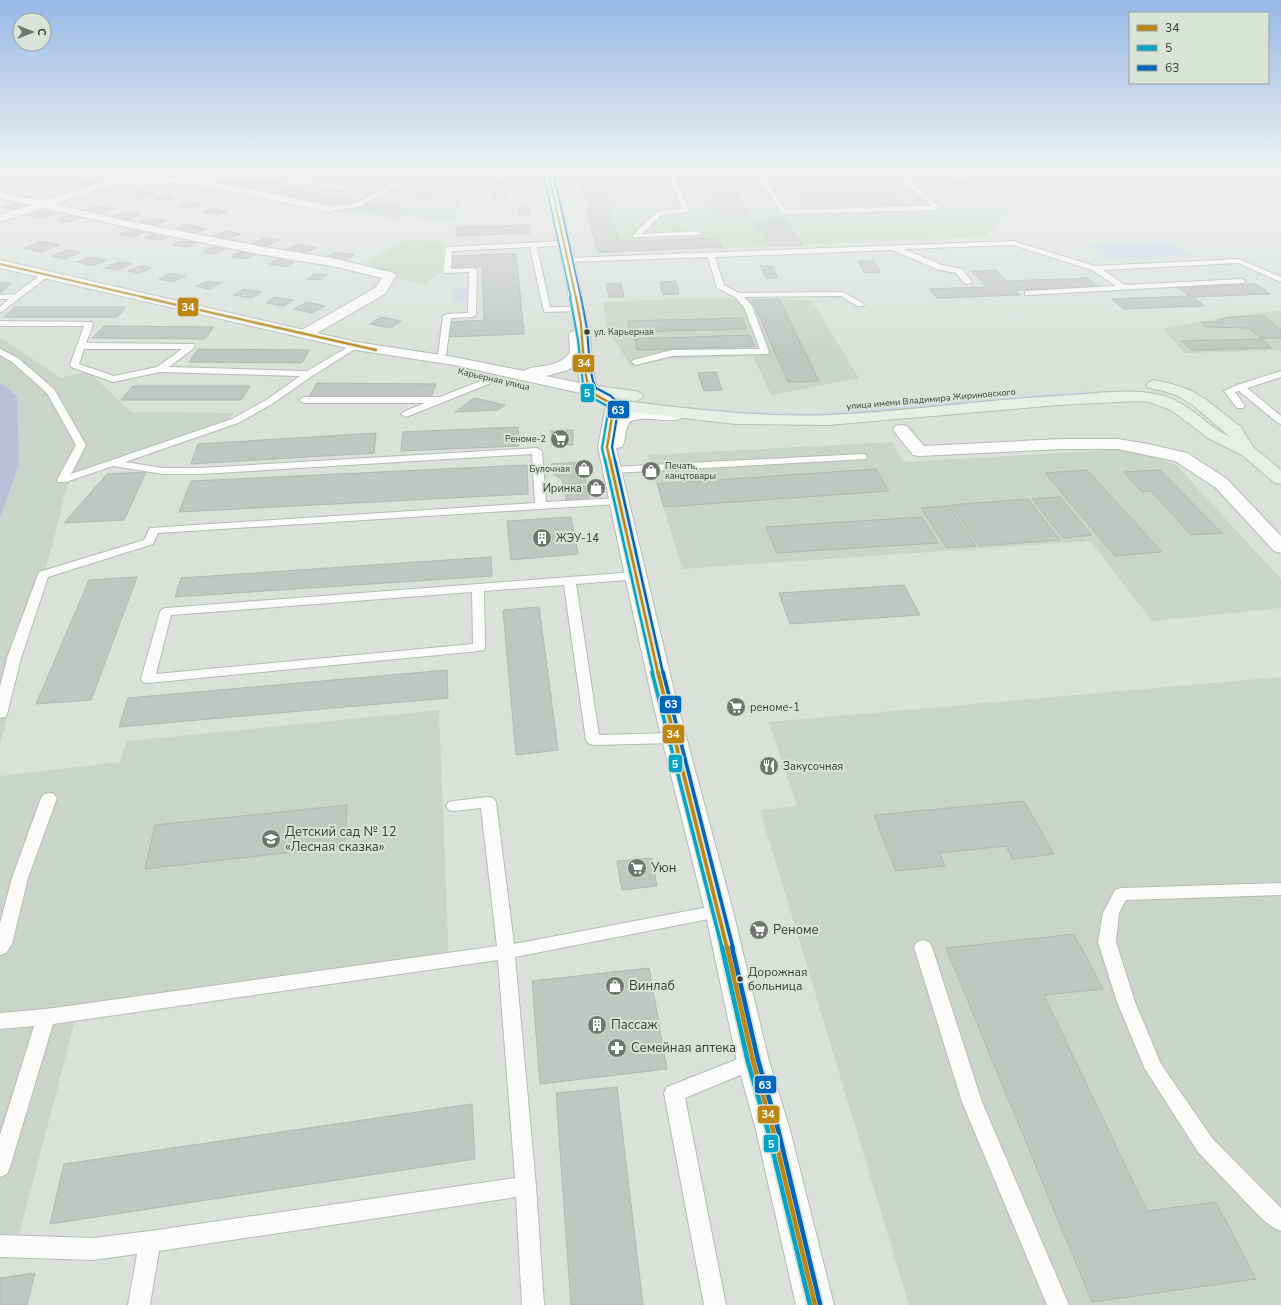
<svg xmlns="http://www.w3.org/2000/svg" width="1281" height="1305" font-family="'Nunito Sans',sans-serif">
<rect width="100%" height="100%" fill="#dbe0db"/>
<g fill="#cbd4ca">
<polygon points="86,171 464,171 456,221 446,222 406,216 399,220 306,207 194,184 131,180 122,175"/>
<polygon points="601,171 1281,171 1281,174 1259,175 1281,189 1019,202 984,237 601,253 575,172"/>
<polygon points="409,239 423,241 444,241 441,272 424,284 351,269"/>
<polygon points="698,298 779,299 812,301 859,378 771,395 753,356 668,359 632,367 609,333 603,302"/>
<polygon points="1281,310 1281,350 1185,353 1163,329 1226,317"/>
<polygon points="0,337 61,378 88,371 131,412 234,413 220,431 216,430 69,480 0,745 0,518 19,464 17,397 0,382"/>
<polygon points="892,442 903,462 1129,449 1176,465 1281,579 1281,608 1152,621 1090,541 682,569 648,455"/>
<polygon points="1281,677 1281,1305 909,1305 760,810 797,806 769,722"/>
<polygon points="439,710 449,963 76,1016 15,1251 0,1253 0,776 120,762 127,741"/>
</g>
<g fill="#d3d5ea">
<polygon points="1170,241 1191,256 1108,259 1089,244"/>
<polygon points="467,288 467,302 453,303 453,289"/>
<polygon points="1089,391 1092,394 824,416 745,414 703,411 704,408 745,412 823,413"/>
</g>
<polygon fill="#bdbfd9" points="0,382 17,396 19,464 0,518"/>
<g fill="#c2c6c2" stroke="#b3b7b3">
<polygon points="28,171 38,171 29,175 38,175 29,179 12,177"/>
<polygon points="94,171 135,171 128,174"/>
<polygon points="608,171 651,171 654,176 601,178 610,201 588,202 578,172"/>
<polygon points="685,171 714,171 716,174 687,175"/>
<polygon points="782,171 870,171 903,204 811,207"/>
<polygon points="1170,172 1180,178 1050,184 1041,178"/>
<polygon points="728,176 748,214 716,215 702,182 689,183 686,177"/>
<polygon points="426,177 455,177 449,189 445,189 442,194 437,194 434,199 413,198"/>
<polygon points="494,179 507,179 506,183 493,183"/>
<polygon points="87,180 97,181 85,186 75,184"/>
<polygon points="236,180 355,200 342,205 223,185"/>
<polygon points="167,183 176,185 165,189 156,187"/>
<polygon points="111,186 123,188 107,193 95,191"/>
<polygon points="137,190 156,194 140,199 122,195"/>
<rect x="491" y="193" width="14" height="5"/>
<polygon points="163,196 173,198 164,201 154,199"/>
<polygon points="189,202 201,205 192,208 179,206"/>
<polygon points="14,204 23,205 12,209 2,207"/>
<polygon points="365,205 411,209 404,214 357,209"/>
<polygon points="98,206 113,209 98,214 83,211"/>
<polygon points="213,208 227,211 218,215 204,212"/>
<polygon points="518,208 530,208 530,214 518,215"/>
<polygon points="608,209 618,242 717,238 722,247 598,252 586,210"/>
<polygon points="42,211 56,213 41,218 27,216"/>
<polygon points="125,212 140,215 126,220 112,217"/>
<polygon points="69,215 81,217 68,222 56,220"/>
<polygon points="150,218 166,221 155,225 139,222"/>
<polygon points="785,220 803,245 771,246 754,221"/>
<polygon points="187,224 206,229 195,233 176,228"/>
<polygon points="529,225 530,233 456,236 456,227"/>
<polygon points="130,230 144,232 133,237 119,234"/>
<polygon points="227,231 240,234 227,239 215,236"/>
<polygon points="156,233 170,236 159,240 145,238"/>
<polygon points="265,238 279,240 267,246 252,244"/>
<polygon points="42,241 59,245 41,252 24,248"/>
<polygon points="183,241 197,243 187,247 173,245"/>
<polygon points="297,244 316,248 305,253 286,250"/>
<polygon points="212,247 225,249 216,254 203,252"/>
<polygon points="67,250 81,252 65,259 51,256"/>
<polygon points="241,252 256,254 246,259 231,257"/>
<polygon points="336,252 354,255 344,260 327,257"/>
<polygon points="516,254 524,334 449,337 449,322 484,320 482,267 451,268 451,256"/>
<polygon points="91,257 107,260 93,266 77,262"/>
<polygon points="278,259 294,262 285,267 269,264"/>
<polygon points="858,261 873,261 881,272 865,273"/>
<polygon points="119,262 132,264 118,270 105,268"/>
<polygon points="141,266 151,268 139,273 128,271"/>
<polygon points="760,266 772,266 778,278 766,278"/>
<polygon points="996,270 1006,281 1088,278 1098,287 1015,290 1020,295 937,298 929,289 987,287 972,271"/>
<polygon points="171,273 185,276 173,282 159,279"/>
<polygon points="315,274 327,275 319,280 307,279"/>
<polygon points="208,281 221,283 209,289 196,286"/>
<polygon points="676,281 679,294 663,295 660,282"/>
<polygon points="0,283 12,283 1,293"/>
<polygon points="621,283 624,297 609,297 606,284"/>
<polygon points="1256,284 1270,294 1193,297 1204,306 1123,309 1112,299 1189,296 1177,287"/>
<polygon points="244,289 262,292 252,298 233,295"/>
<polygon points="275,297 293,300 284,306 266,303"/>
<polygon points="779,299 819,381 788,382 752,300"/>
<polygon points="307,302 325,306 312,313 294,309"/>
<polygon points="15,307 126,307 117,317 4,317"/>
<polygon points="1264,316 1281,330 1281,338 1261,338 1249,328 1206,327 1201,322 1216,322 1227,317"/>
<polygon points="381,317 401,321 391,328 370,324"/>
<polygon points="742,318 746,329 630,332 628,321"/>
<polygon points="104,326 214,327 205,339 92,338"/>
<polygon points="750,335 754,346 637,350 635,339"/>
<polygon points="1262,339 1272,348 1191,350 1182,341"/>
<polygon points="198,349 309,350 302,363 189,362"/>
<polygon points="716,372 722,390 704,391 698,373"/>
<polygon points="317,383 436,384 431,398 309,397"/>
<polygon points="133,386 250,386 241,400 121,400"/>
<polygon points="474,398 505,405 498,410 455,412"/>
<polygon points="518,427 519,446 401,451 403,432"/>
<polygon points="573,430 573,445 552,445 551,431"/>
<polygon points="376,433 374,453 191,464 198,444"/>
<polygon points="582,462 586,483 563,484 562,479 553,474 551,464"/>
<polygon points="527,465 528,494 179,512 191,481"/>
<polygon points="876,469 889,491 664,507 657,484"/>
<polygon points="1087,470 1162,552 1115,556 1045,473"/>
<polygon points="1160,470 1222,533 1191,535 1151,491 1142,492 1124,472"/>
<polygon points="146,472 124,520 64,523 107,474"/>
<polygon points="588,486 589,499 566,500 565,487"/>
<polygon points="1060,497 1091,535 1063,538 1032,499"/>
<polygon points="1028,499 1060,540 979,546 951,505"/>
<polygon points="949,506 976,546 947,548 921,508"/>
<polygon points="571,517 578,554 511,560 507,521"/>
<polygon points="922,517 938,543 777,553 766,527"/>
<polygon points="491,557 492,576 175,597 181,578"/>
<polygon points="137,577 91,700 36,704 89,580"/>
<polygon points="904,585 920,615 790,624 779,593"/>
<polygon points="539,607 558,750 516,755 503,610"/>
<polygon points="447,670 448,698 119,727 128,698"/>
<polygon points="1024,801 1054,854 1013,859 1006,846 939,853 945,866 896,871 874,815"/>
<polygon points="347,805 345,846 145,869 155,825"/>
<polygon points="652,858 657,886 622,890 617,861"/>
<polygon points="1074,934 1103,989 1044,995 1147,1211 1216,1202 1256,1279 1092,1302 946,948"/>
<polygon points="649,968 667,1069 540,1084 532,981"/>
<polygon points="617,1087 643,1305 571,1305 556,1093"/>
<polygon points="472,1104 475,1159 50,1224 64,1164"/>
<polygon points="35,1273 27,1305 0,1305 0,1278"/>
</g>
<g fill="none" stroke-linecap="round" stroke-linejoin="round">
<g stroke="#b6bab6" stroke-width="2">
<g id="lane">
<polygon points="140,171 149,171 122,180 117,179"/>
<path d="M341,171H359L364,173C359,176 346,174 341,171Z"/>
<polygon points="666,171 672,171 689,210 686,212 661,215 642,234 699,231 702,233 699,235 633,237 633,235 657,212 682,208"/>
<polygon points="754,171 758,171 786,210 931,206 891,171 898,171 907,180 1023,171 1049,171 1046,173 912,183 939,207 940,208 937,210 784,214 782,213"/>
<polygon points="240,173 287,177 346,186 349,188 346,190 287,181 240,177 185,183 182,181 185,179"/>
<polygon points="401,180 406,181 358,207 330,211 327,209 330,207 354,204"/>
<polygon points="564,241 567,241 567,245 537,247 550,307 581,307 581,311 578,311 544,312 530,247 452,251 451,269 473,268 477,270 476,315 472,317 451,318 446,355 442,358 439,357 438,355 443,316 447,314 468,313 469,272 444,273 443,271 446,247"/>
<polygon points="1013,241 1095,266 1239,259 1281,277 1281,282 1238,263 1103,270 1125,285 1242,279 1246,281 1242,283 1028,295 1025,295 1025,291 1116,286 1092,270 1013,245 904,249 942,265 962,269 972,282 968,284 965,284 956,273 937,269 892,250 715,257 724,285 739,293 843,292 864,304 863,306 857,306 841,296 744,297 752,306 769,352 768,354 672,356 636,365 632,362 633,360 672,350 760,349 744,307 735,297 717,288 708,257 568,262 564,260 568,258"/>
<polygon points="44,272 47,272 51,274 0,313 0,307 9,299 0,299 0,295 15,294"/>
<path d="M0,321L92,322L93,324L86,343L194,344L195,346L194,348L169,367L307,371L353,344H359L360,346L312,376L272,404L238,423L125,462L163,468H200L537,448L542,451L546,502L619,498L624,501L619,504L158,533L153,544L48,577L21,658L7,714L5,717L0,718V687L7,658L39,572L144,540L150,528L535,503L532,454L200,474H163L113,466L66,482H58L57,480L76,445L47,393L12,362L0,355V349L18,358L54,389L86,445L71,474L232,419L266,400L300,376L160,372L113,382L71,367L70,365L84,326H0ZM84,349H182L157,367L114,376L79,364Z"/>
<polygon points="1281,371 1281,377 1247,388 1281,416 1281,424 1278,423 1239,391 1235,392 1245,406 1243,408 1237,408 1224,391 1237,385"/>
<polygon points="488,378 491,379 493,381 491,383 406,417 401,414 403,412 425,403 304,403 299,400 304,397 440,397"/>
<polygon points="862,454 866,455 867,457 866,459 613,473 608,470 613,467"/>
<path d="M635,572L639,573L641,576L639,579L576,584L599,735L674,733L679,735L681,738L679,741L674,743L593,745L588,743L586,740L564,585L484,591L485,647L484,650L479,651L148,683L143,682L141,679L160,612L162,609L166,608ZM472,592L473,644L156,674L171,615Z"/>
<polygon points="49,793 54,794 57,798 28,878 12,944 6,953 0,955 0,923 12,878 41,798 44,794"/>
<polygon points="488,797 493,798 496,802 514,944 719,905 725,906 727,911 725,916 719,917 515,957 536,1186 544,1305 522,1305 516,1197 159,1251 150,1305 128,1305 137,1254 93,1260 0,1257 0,1235 93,1238 150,1231 515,1178 498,960 53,1024 10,1167 7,1174 0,1177 0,1135 34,1026 0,1029 0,1013 46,1009 497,946 481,808 454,811 449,810 446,806 449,802 454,801"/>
<polygon points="1281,883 1281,895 1126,900 1119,913 1116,942 1135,1002 1161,1064 1212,1138 1281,1208 1281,1231 1274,1228 1262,1219 1198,1152 1145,1069 1117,1002 1098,942 1103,913 1115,890 1121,888"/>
<polygon points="923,940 929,942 932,947 982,1102 1069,1305 1047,1305 962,1102 914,947 917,942"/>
<polygon points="753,1053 760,1055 762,1061 760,1067 685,1098 726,1305 704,1305 664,1093 667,1087"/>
</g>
</g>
<g stroke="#b6bab6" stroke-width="2">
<g id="street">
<path d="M147,175C209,179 269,193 330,206L336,209L330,212L226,190L173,183L147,182H121L55,204L127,221L258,246L332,258L395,273L396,276L385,294L310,337L305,338L300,337L298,334L300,331L375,288L382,278L332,266L258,254L127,227L43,208L0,222V215L30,205L0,198V192L42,201L120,176Z"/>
<polygon points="901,425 907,426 924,446 1063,439 1118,439 1148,444 1187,453 1227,479 1281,536 1281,553 1274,551 1215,487 1175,461 1118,449 1063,449 919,456 913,455 893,430 895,426"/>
</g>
</g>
<g stroke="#b6bab6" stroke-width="2">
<path id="secondary" d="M543,171H553L581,292L590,339L594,375L598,389L614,397L622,405L621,413C639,406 661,408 680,413L682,416L680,419C664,423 647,415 631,421C624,427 627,439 622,447L616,448L677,703L733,911L769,1061L790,1130L834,1305H796L756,1130L737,1061L705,911L653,703L625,576L598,447L606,406L589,397L585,394L454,365L356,350L0,268V260L356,342L454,357L524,371C535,363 554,371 570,353L569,335L571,332L575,331L564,271ZM577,363L580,383L546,376L568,370Z"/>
</g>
<g stroke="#bcbebb" stroke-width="2">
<g id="primary">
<path d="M1154,380L1172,384L1190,390L1205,399L1241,427L1253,447L1281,470V484L1275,483L1242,455L1208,438L1171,410L1149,402L1136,401L1058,405L828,425L735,424L614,410L608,408L606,405L608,402L614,400C685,408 757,418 829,415C910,411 990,399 1072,395C1101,393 1131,388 1160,395C1187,401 1205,425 1230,437L1193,405L1178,396L1164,391L1149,388L1146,385L1149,382Z"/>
<polygon points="590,385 635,391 641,393 643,396 641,399 635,401 584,393 582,390 584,387"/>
</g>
</g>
<use href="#lane" fill="#fafafa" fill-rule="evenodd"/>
<use href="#street" fill="#fafafa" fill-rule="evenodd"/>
<use href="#secondary" fill="#fafafa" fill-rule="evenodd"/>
<use href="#primary" fill="#e7eee6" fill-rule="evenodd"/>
<g stroke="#d9e3d8" stroke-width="3">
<g id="bus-1-far4">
<polyline points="548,171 576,298"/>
<polyline points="0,264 147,298"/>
</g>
</g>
<g stroke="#d9e3d8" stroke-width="4">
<g id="bus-1-far3">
<polyline points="142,297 376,350"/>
<polyline points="576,297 581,324 584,365 587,381 594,394 614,405 607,447 610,461"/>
</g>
</g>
<g stroke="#d9e3d8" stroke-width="5">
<polyline id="bus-1-far2" points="610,460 658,673"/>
</g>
<g stroke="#d9e3d8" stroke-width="6">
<polyline id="bus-1-far1" points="658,672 727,948"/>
</g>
<g stroke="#d9e3d8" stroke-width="8">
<polyline id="bus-1" points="727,947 753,1061 773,1130 815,1305"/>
</g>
<g stroke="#d9e3d8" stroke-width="3">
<polyline id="bus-2-far4" points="543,172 571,298"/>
</g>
<g stroke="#d9e3d8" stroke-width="4">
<polyline id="bus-2-far3" points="570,297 578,340 583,384 589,396 609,407 602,448 605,461"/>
</g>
<g stroke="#d9e3d8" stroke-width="5">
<polyline id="bus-2-far2" points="605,460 653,673"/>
</g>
<g stroke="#d9e3d8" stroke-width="6">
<polyline id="bus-2-far1" points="652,672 722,948"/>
</g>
<g stroke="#d9e3d8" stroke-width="8">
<polyline id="bus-2" points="722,947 748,1062 768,1131 810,1305"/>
</g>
<g stroke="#d9e3d8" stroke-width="3">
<polyline id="bus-3-far4" points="553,171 581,298"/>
</g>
<g stroke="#d9e3d8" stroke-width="4">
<polyline id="bus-3-far3" points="581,297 587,329 590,367 593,381 596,388 611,396 619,404 612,447 615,461"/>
</g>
<g stroke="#d9e3d8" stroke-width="5">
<polyline id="bus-3-far2" points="615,460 663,673"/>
</g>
<g stroke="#d9e3d8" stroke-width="6">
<polyline id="bus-3-far1" points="663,672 733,948"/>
</g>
<g stroke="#d9e3d8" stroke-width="8">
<polyline id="bus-3" points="732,947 758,1060 778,1129 820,1304"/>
</g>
<use href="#bus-1-far4" stroke="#be8610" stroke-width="1.5"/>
<use href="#bus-1-far3" stroke="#be8610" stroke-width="2"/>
<use href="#bus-1-far2" stroke="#be8610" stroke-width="2.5"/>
<use href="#bus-1-far1" stroke="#be8610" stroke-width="3.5"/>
<use href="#bus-1" stroke="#be8610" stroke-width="4.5"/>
<use href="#bus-2-far4" stroke="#03a4c6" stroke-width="1.5"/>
<use href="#bus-2-far3" stroke="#03a4c6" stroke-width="2"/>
<use href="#bus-2-far2" stroke="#03a4c6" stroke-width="2.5"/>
<use href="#bus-2-far1" stroke="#03a4c6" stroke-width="3.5"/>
<use href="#bus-2" stroke="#03a4c6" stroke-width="4.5"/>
<use href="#bus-3-far4" stroke="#0065bd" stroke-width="1.5"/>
<use href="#bus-3-far3" stroke="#0065bd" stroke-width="2"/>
<use href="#bus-3-far2" stroke="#0065bd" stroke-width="2.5"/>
<use href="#bus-3-far1" stroke="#0065bd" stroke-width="3.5"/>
<use href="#bus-3" stroke="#0065bd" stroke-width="4.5"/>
</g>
<linearGradient id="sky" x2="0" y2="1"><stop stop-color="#97b8e6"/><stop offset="0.48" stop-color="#eff1ef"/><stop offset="1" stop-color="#eff1ef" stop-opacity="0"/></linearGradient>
<rect width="1281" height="354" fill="url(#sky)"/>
<defs>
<g id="supermarket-disc" transform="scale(1)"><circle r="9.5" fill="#717570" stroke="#d9e3d8"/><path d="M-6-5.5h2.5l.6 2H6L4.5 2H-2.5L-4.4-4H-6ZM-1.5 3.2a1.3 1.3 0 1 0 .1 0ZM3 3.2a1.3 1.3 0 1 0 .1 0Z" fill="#fff"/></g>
<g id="shop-disc" transform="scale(1)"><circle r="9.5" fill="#717570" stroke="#d9e3d8"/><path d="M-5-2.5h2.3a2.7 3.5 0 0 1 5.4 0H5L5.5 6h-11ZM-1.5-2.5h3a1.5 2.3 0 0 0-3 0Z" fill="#fff"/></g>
<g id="building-disc" transform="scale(1)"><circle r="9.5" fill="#717570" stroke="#d9e3d8"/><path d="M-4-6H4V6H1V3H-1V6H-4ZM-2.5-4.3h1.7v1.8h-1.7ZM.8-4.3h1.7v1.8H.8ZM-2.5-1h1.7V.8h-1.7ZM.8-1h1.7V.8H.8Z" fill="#fff"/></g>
<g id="restaurant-disc" transform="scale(1)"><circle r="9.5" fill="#717570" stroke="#d9e3d8"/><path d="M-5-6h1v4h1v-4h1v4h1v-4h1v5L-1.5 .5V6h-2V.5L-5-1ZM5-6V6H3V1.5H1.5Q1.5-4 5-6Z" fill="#fff"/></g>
<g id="school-disc" transform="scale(1)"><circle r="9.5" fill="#717570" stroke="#d9e3d8"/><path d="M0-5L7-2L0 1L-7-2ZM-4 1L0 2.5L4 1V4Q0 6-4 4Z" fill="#fff"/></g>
<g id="pharmacy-disc" transform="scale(1)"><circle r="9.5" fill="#717570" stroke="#d9e3d8"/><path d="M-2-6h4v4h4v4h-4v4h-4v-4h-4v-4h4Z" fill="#fff"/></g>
</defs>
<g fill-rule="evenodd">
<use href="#supermarket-disc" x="560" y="439"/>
<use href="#shop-disc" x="584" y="469"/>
<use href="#shop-disc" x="651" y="471"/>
<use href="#shop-disc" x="596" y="488"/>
<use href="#building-disc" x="542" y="538"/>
<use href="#supermarket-disc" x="736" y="707"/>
<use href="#restaurant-disc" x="769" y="766"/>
<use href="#school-disc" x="271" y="839"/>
<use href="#supermarket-disc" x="637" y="868"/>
<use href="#supermarket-disc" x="759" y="930"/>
<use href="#shop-disc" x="615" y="986"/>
<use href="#building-disc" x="597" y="1025"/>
<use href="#pharmacy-disc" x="617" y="1048"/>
</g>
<g fill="#383c37" stroke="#d9e3d8" stroke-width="1.5">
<circle cx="587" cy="332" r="3.5"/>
<circle cx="740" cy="979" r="3.5"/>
</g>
<g text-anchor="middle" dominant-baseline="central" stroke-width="4" stroke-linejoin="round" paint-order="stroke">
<g font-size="9" fill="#383c37" stroke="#d9e3d8" text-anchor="start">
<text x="594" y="332">ул. Карьерная</text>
</g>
<g font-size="9" fill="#383c37" stroke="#d9e3d8">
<text transform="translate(494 379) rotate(13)">Карьерная улица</text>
<text transform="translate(931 399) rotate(-5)">улица имени Владимира Жириновского</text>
</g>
<g font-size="9" fill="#383c37" stroke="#d9e3d8" text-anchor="end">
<text x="546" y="439">Реноме-2</text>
<text x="665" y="466" text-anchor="start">Печать,<tspan x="665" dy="10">канцтовары</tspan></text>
<text x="570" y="469">Булочная</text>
</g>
<g font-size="11" fill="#383c37" stroke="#d9e3d8" text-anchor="start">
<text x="582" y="488" text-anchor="end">Иринка</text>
<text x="556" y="538">ЖЭУ-14</text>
<text x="750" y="707">реноме-1</text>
<text x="783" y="766">Закусочная</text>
</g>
<g font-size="12" fill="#383c37" stroke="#d9e3d8" text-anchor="start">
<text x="748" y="972">Дорожная<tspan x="748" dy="14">больница</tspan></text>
</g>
<g font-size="13" fill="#383c37" stroke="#d9e3d8" text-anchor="start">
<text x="285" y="832">Детский сад № 12<tspan x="285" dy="15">«Лесная сказка»</tspan></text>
<text x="651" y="868">Уюн</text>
<text x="773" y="930">Реноме</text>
<text x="629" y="986">Винлаб</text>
<text x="611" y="1025">Пассаж</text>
<text x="631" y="1048">Семейная аптека</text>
</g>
</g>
<g stroke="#d9e3d8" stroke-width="1.5">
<rect x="177" y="297" width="22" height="20" rx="4" fill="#be8610"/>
<rect x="572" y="354" width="23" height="19" rx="4" fill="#be8610"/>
<rect x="580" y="383" width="15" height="20" rx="4" fill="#03a4c6"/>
<rect x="607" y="400" width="23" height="19" rx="4" fill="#0065bd"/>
<rect x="659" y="695" width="23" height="19" rx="4" fill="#0065bd"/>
<rect x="662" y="724" width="23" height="20" rx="4" fill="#be8610"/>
<rect x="668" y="754" width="15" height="19" rx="4" fill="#03a4c6"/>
<rect x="754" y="1075" width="23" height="19" rx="4" fill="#0065bd"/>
<rect x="757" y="1105" width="23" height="19" rx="4" fill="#be8610"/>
<rect x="763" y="1134" width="16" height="19" rx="4" fill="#03a4c6"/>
</g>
<g font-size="11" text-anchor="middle" font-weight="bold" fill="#fff">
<text x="188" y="311">34</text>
<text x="584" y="367">34</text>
<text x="587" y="397">5</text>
<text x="618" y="414">63</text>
<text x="671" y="708">63</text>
<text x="673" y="738">34</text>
<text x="675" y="768">5</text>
<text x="765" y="1089">63</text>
<text x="768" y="1118">34</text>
<text x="771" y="1148">5</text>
</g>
<rect x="1129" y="12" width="140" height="72" fill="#d9e3d8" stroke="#99a098"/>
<rect x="1137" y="25" width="20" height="6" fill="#be8610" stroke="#99a098"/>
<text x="1165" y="32" font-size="12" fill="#383c37">34</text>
<rect x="1137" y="45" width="20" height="6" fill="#03a4c6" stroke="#99a098"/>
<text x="1165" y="52" font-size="12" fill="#383c37">5</text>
<rect x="1137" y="65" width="20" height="6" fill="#0065bd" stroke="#99a098"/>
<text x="1165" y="72" font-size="12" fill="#383c37">63</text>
<g transform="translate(32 32) rotate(90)"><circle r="19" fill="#d9e3d8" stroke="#99a098"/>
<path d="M0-3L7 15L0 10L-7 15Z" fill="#717570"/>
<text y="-6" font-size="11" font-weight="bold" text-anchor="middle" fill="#383c37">С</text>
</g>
</svg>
